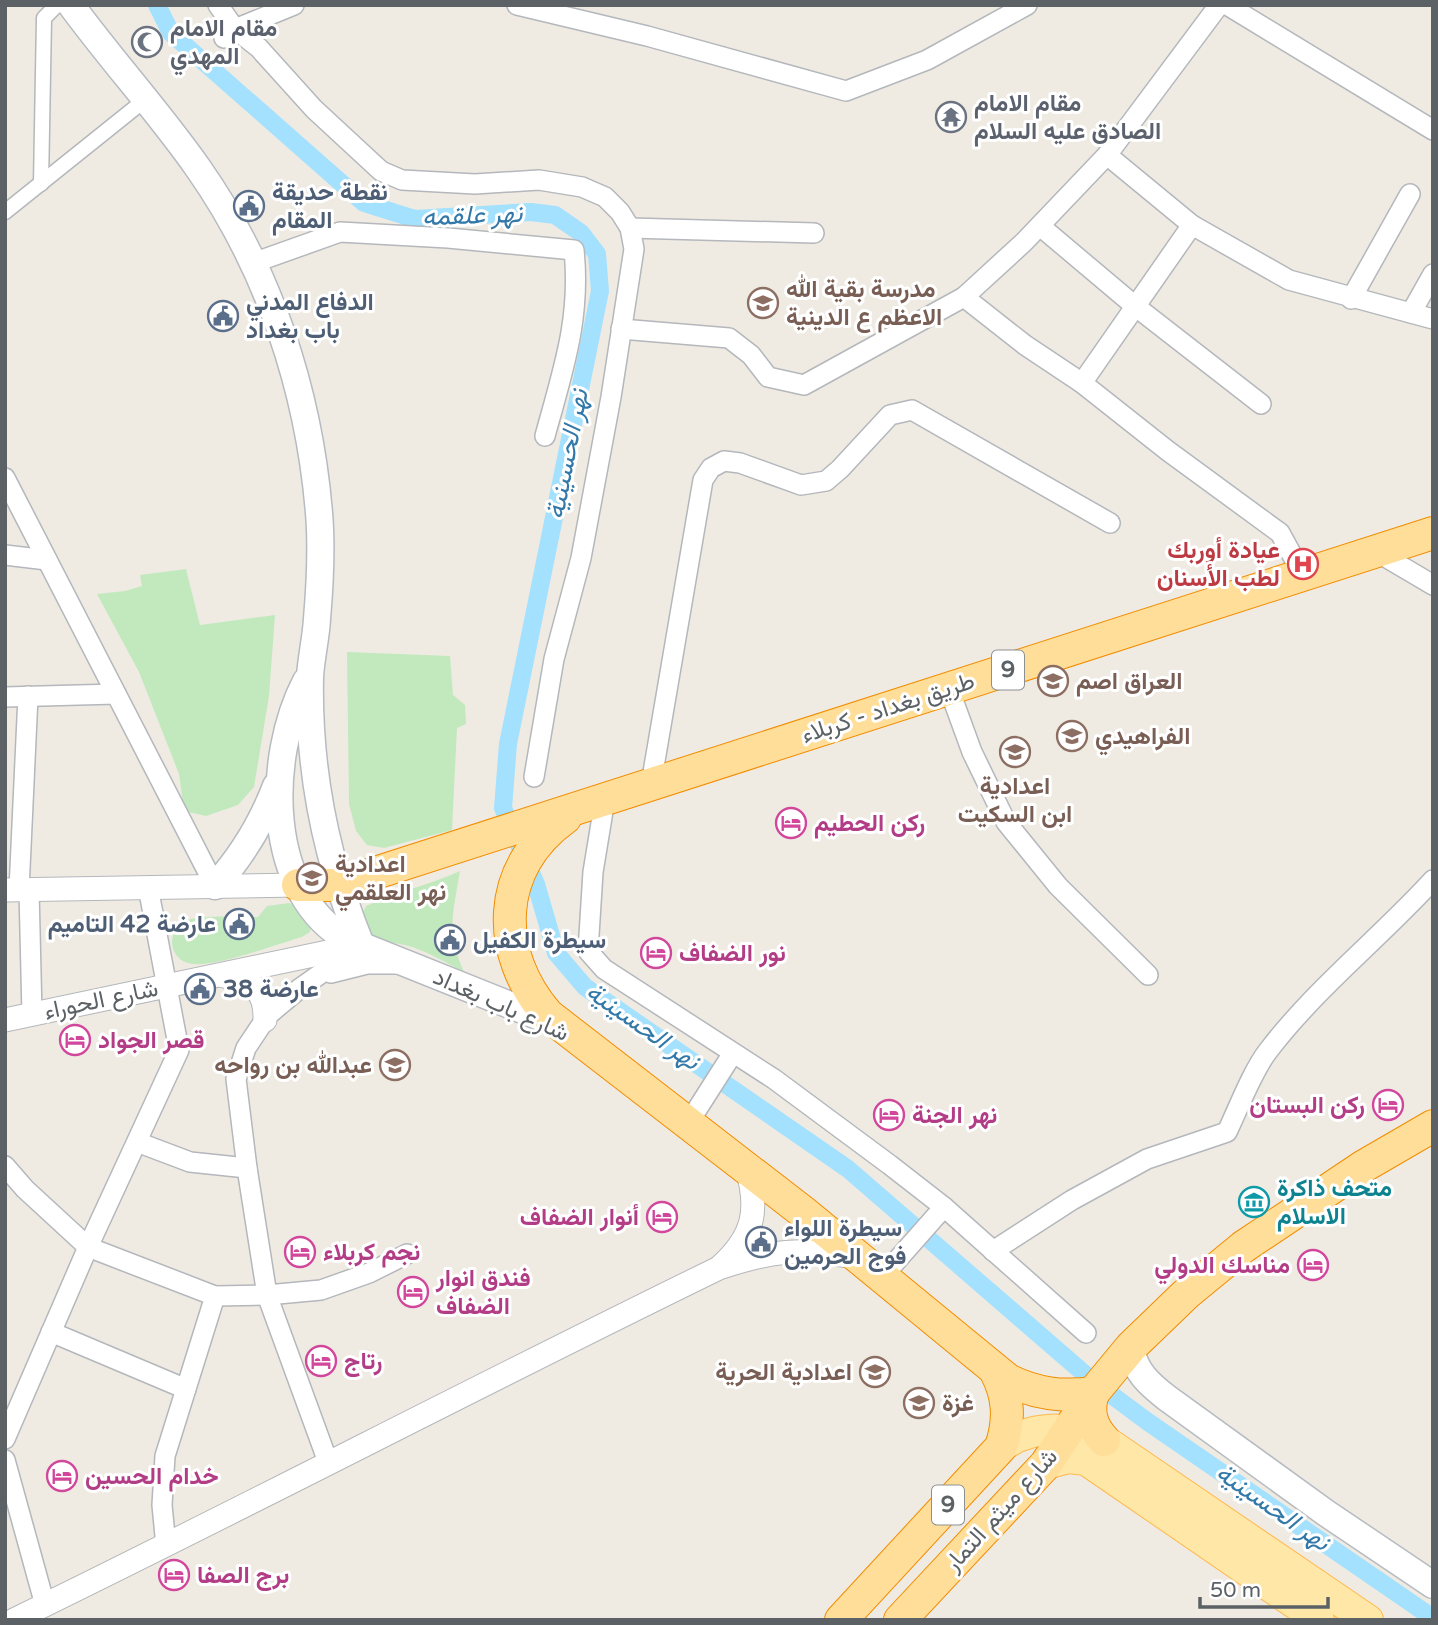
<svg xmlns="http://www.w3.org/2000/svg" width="1438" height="1625" font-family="'Varela Round',Vazirmatn,sans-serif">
<rect width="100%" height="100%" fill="#efebe3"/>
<g fill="#c2e9bd">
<polygon points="186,569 200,625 275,615 269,696 254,787 238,805 206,816 184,811 179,774 139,672 97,594 125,591 142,586 140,575"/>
<polygon points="347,652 450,656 453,695 465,705 466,724 457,728 452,830 384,848 367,845 356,831 349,804"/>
<path d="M460,871C453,914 446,931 464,972C447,963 430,953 412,947C395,942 379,942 362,934L360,919L366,906C397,892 429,885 460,871Z"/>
<path d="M289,903L302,909L312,923L310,932L302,937C278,944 215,967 193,964C167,961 165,929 188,920C202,915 241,917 258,917L267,906Z"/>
</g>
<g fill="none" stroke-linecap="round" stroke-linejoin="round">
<g stroke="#a3e1ff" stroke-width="18">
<polyline points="157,5 171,33 364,203 415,219 531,212 555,215 581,233 597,254 600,291 508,744 503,808 536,884 556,953 585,987 848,1169 1087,1376"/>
<polyline points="1113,1396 1148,1422 1433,1618"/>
</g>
<g stroke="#b4b7bb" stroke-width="17">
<g id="pedestrian">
<polyline points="41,184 44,18 57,5"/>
<polyline points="5,212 146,99"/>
</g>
</g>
<g stroke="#b4b7bb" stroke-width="22">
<g id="minor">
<polyline points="218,5 235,29 259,48 314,109 381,171 402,180 475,184 539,180 582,187 605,197 620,212 630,228 634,249 611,397 581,558 554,659 534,777"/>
<polyline points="517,5 647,36 846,91 927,60 1027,5"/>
<polyline points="1227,5 1433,130"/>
<polyline points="224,38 235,29 294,5"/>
<polyline points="1107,155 1192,225 1289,280 1433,319"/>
<polyline points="1040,226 1135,306 1261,404"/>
<polyline points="630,228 814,233"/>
<path d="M253,263L340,232L448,238L574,250C581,319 563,370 545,436"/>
<polyline points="964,297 1025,345 1082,383 1168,451 1280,533 1303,575"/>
<polyline points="1351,299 1410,194"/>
<polyline points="1411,313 1433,274"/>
<polyline points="621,329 729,338 751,355 768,377 804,385 964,297 1024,242 1107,155 1219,5"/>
<polyline points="1082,383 1192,225"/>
<polyline points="5,478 215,886"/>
<polyline points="1377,552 1433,585"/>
<polyline points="5,555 47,560"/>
<polyline points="949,689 972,752 1006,822 1058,886 1148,975"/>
<polyline points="5,697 116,694"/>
<polyline points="651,784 703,480 711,468 724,461 740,463 801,485 826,481 840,469 890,415 912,410 1110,523"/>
<polyline points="605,799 593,872 588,951 604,969 774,1079 890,1165 944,1207 1086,1333"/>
<polyline points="19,890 28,696"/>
<polyline points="29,890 32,1015"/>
<polyline points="331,973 367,964 398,964"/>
<polyline points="689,1122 733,1053"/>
<polyline points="137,1142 190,1162 247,1168"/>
<polyline points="5,1166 25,1189 88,1247 215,1296 267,1295 321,1290 369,1273 407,1254"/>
<path d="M993,1251L1072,1200L1147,1159L1227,1132C1238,1109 1253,1070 1268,1051C1316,988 1380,938 1433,880"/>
<polyline points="883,1276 944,1207"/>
<polyline points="51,1332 186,1389"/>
<polyline points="5,1439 88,1247 179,1050 148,887"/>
<polyline points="5,1460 45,1605"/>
<polyline points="328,1462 267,1295 247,1168 236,1079 246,1048 268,1015 299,989 357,948"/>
<polyline points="166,1546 162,1505 165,1456 215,1296"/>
</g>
</g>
<g stroke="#b4b7bb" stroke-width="25">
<g id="tertiary">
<polyline points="5,890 298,885"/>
<path d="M224,976C251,979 266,990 265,1020"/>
<polyline points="5,1020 361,945"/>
<path d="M721,1266C754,1236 759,1210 747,1168"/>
<path d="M14,1620C250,1505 483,1383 719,1268C768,1251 803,1247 854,1257"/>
</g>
</g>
<g stroke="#b6bbc1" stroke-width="29">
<g id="secondary">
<path d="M71,5C112,61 158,111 198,168C269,269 309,391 319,513C322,548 320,584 317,619C316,638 311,658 310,677C308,770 326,859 361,945"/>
<path d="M306,681C266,757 264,895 350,941L560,1025"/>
<path d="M215,886C242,856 262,823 276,786"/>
<path d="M1131,1347C1134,1371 1149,1384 1167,1398L1326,1513L1433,1585"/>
</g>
</g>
<g stroke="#ffb94c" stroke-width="32">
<g id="primary">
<path d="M1001,1447C1032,1424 1070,1426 1104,1440L1368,1620"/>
<polyline points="1046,1464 1068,1458 1086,1460 1319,1620"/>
</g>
</g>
<g stroke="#f28c00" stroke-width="34">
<g id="trunk">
<path d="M565,818C495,868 494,953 548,1015L803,1212L1008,1380C1036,1394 1062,1397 1093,1393"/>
<polyline points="298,885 338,885 1433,533"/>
<path d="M1093,1393C1087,1411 1091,1426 1104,1440"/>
<path d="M841,1620L1001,1447C1010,1420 1009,1397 996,1372"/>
<polyline points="900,1620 1046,1464 1093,1393 1131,1347 1186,1294 1243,1247 1364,1166 1433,1126"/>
</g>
</g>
<use href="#pedestrian" stroke="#fff" stroke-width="14"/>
<use href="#minor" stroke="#fff" stroke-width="19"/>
<use href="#tertiary" stroke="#fff" stroke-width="23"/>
<use href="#secondary" stroke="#fff" stroke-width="26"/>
<use href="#primary" stroke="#ffe7a8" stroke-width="30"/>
<use href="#trunk" stroke="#ffde99" stroke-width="32"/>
</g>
<defs>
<g id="mosque-ring" transform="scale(1.575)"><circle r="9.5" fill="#fff" stroke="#6b7280" stroke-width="1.5"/><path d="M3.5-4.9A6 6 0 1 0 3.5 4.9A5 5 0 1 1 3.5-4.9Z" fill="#6b7280"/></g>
<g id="temple-ring" transform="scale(1.575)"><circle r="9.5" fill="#fff" stroke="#6b7280" stroke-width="1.5"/><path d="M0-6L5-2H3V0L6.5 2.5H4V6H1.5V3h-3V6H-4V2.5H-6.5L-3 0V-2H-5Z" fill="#6b7280"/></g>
<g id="civic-ring" transform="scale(1.575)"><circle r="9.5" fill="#fff" stroke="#5c6f8a" stroke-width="1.5"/><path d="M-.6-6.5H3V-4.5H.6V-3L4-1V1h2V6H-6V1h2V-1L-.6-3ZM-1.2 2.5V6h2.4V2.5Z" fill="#5c6f8a"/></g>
<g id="school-ring" transform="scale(1.575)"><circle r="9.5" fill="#fff" stroke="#8d6e63" stroke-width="1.5"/><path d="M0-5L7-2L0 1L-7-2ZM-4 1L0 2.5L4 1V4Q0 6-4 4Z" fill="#8d6e63"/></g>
<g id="hospital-ring" transform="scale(1.575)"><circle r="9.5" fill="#fff" stroke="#e0444e" stroke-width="1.5"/><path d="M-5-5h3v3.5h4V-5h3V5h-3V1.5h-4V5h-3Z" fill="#e0444e"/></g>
<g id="hotel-ring" transform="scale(1.575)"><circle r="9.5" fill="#fff" stroke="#d1479c" stroke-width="1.5"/><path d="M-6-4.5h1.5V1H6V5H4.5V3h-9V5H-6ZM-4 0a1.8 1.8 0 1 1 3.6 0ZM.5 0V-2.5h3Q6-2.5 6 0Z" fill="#d1479c"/></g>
<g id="museum-ring" transform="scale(1.575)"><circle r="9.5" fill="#fff" stroke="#0f9aa8" stroke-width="1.5"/><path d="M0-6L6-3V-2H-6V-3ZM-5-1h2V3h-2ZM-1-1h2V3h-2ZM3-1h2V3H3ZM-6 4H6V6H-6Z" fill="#0f9aa8"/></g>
</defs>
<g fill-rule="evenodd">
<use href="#mosque-ring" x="147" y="42"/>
<use href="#temple-ring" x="951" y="117"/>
<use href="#civic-ring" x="249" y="206"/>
<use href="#school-ring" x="763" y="303"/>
<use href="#civic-ring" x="223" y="316"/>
<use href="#hospital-ring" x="1303" y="564"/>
<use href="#school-ring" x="1053" y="681"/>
<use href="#school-ring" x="1072" y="736"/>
<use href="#school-ring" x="1015" y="752"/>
<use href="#hotel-ring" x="791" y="823"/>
<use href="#school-ring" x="312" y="878"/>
<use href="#civic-ring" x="239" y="924"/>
<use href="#civic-ring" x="450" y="940"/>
<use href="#hotel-ring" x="656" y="953"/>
<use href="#civic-ring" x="200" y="989"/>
<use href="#hotel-ring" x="75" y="1040"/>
<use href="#school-ring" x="395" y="1065"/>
<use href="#hotel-ring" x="1388" y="1105"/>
<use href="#hotel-ring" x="889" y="1115"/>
<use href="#museum-ring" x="1254" y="1202"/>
<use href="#hotel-ring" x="662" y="1217"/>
<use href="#civic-ring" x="761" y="1242"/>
<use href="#hotel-ring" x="300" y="1252"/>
<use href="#hotel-ring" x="1313" y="1265"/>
<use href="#hotel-ring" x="413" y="1292"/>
<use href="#hotel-ring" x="321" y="1361"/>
<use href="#school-ring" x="875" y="1372"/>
<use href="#school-ring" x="919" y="1403"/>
<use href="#hotel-ring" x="62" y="1476"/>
<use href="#hotel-ring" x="174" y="1575"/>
</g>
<g text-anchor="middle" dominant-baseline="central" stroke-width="6" stroke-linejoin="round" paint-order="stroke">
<g fill="#fff" stroke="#8c9093" stroke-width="2">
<rect x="992" y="650.5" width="32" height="39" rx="5"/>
<rect x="932" y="1485.5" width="32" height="39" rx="5"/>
</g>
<g font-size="23" font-weight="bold" fill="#5b6165">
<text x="1008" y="670">9</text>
<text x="948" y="1505">9</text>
</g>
<g font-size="24" font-weight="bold" fill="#5b616d" stroke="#fff" text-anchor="start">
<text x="170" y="28">مقام الامام<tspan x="170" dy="28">المهدي</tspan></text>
<text x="974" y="103">مقام الامام<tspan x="974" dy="28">الصادق عليه السلام</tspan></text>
</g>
<g font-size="24" font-weight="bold" fill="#4e5e75" stroke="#fff" text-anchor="start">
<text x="272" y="192">نقطة حديقة<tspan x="272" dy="28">المقام</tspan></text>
<text x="246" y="302">الدفاع المدني<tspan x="246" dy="28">باب بغداد</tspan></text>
<text x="216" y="924" text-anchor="end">عارضة 42 التاميم</text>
<text x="473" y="940">سيطرة الكفيل</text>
<text x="223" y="989">عارضة 38</text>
<text x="784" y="1228">سيطرة اللواء<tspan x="784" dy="28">فوج الحرمين</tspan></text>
</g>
<g font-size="24" font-weight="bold" fill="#785e54" stroke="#fff" text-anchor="start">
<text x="786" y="289">مدرسة بقية الله<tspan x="786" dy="28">الاعظم ع الدينية</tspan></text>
<text x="1076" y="681">العراق اصم</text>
<text x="1095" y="736">الفراهيدي</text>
<text x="1015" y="786" text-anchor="middle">اعدادية<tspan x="1015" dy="28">ابن السكيت</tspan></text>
<text x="335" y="864">اعدادية<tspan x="335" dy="28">نهر العلقمي</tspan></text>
<text x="372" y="1065" text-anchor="end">عبدالله بن رواحه</text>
<text x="852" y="1372" text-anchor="end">اعدادية الحرية</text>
<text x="942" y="1403">غزة</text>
</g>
<g font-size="24" font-weight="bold" fill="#be3a42" stroke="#fff" text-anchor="end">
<text x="1280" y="550">عيادة أوربك<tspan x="1280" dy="28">لطب الأسنان</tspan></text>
</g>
<g font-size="24" fill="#5b6165" stroke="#fff">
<text transform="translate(888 708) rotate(-18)">طريق بغداد - كربلاء</text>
<text transform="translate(101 1000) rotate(-12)">شارع الحوراء</text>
<text transform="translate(501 1005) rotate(24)">شارع باب بغداد</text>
<text transform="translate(1001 1510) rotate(-48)">شارع ميثم التمار</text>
</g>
<g font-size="24" font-weight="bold" fill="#b23c85" stroke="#fff" text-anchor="start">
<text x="814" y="823">ركن الحطيم</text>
<text x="679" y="953">نور الضفاف</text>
<text x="98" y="1040">قصر الجواد</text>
<text x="1365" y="1105" text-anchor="end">ركن البستان</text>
<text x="912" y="1115">نهر الجنة</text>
<text x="639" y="1217" text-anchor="end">أنوار الضفاف</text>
<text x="323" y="1252">نجم كربلاء</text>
<text x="1290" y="1265" text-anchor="end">مناسك الدولي</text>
<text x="436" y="1278">فندق انوار<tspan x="436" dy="28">الضفاف</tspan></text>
<text x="344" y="1361">رتاج</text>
<text x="85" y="1476">خدام الحسين</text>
<text x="197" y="1575">برج الصفا</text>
</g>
<g font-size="24" font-weight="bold" fill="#0d838f" stroke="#fff" text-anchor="start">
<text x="1277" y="1188">متحف ذاكرة<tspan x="1277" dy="28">الاسلام</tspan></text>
</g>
<g font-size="26" font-style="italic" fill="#3278a8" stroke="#fff">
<text transform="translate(472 215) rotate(-2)">نهر علقمه</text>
<text transform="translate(567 454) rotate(-79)">نهر الحسينية</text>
<text transform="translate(643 1026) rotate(35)">نهر الحسينية</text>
<text transform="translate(1273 1507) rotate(35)">نهر الحسينية</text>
</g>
</g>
<rect width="1438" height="1625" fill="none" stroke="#5b6165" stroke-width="14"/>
<path d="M1200 1597v10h128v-10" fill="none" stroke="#5b6165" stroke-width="3.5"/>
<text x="1210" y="1597" font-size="21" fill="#5b6165" stroke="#ffffff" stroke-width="5" paint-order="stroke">50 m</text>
</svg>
